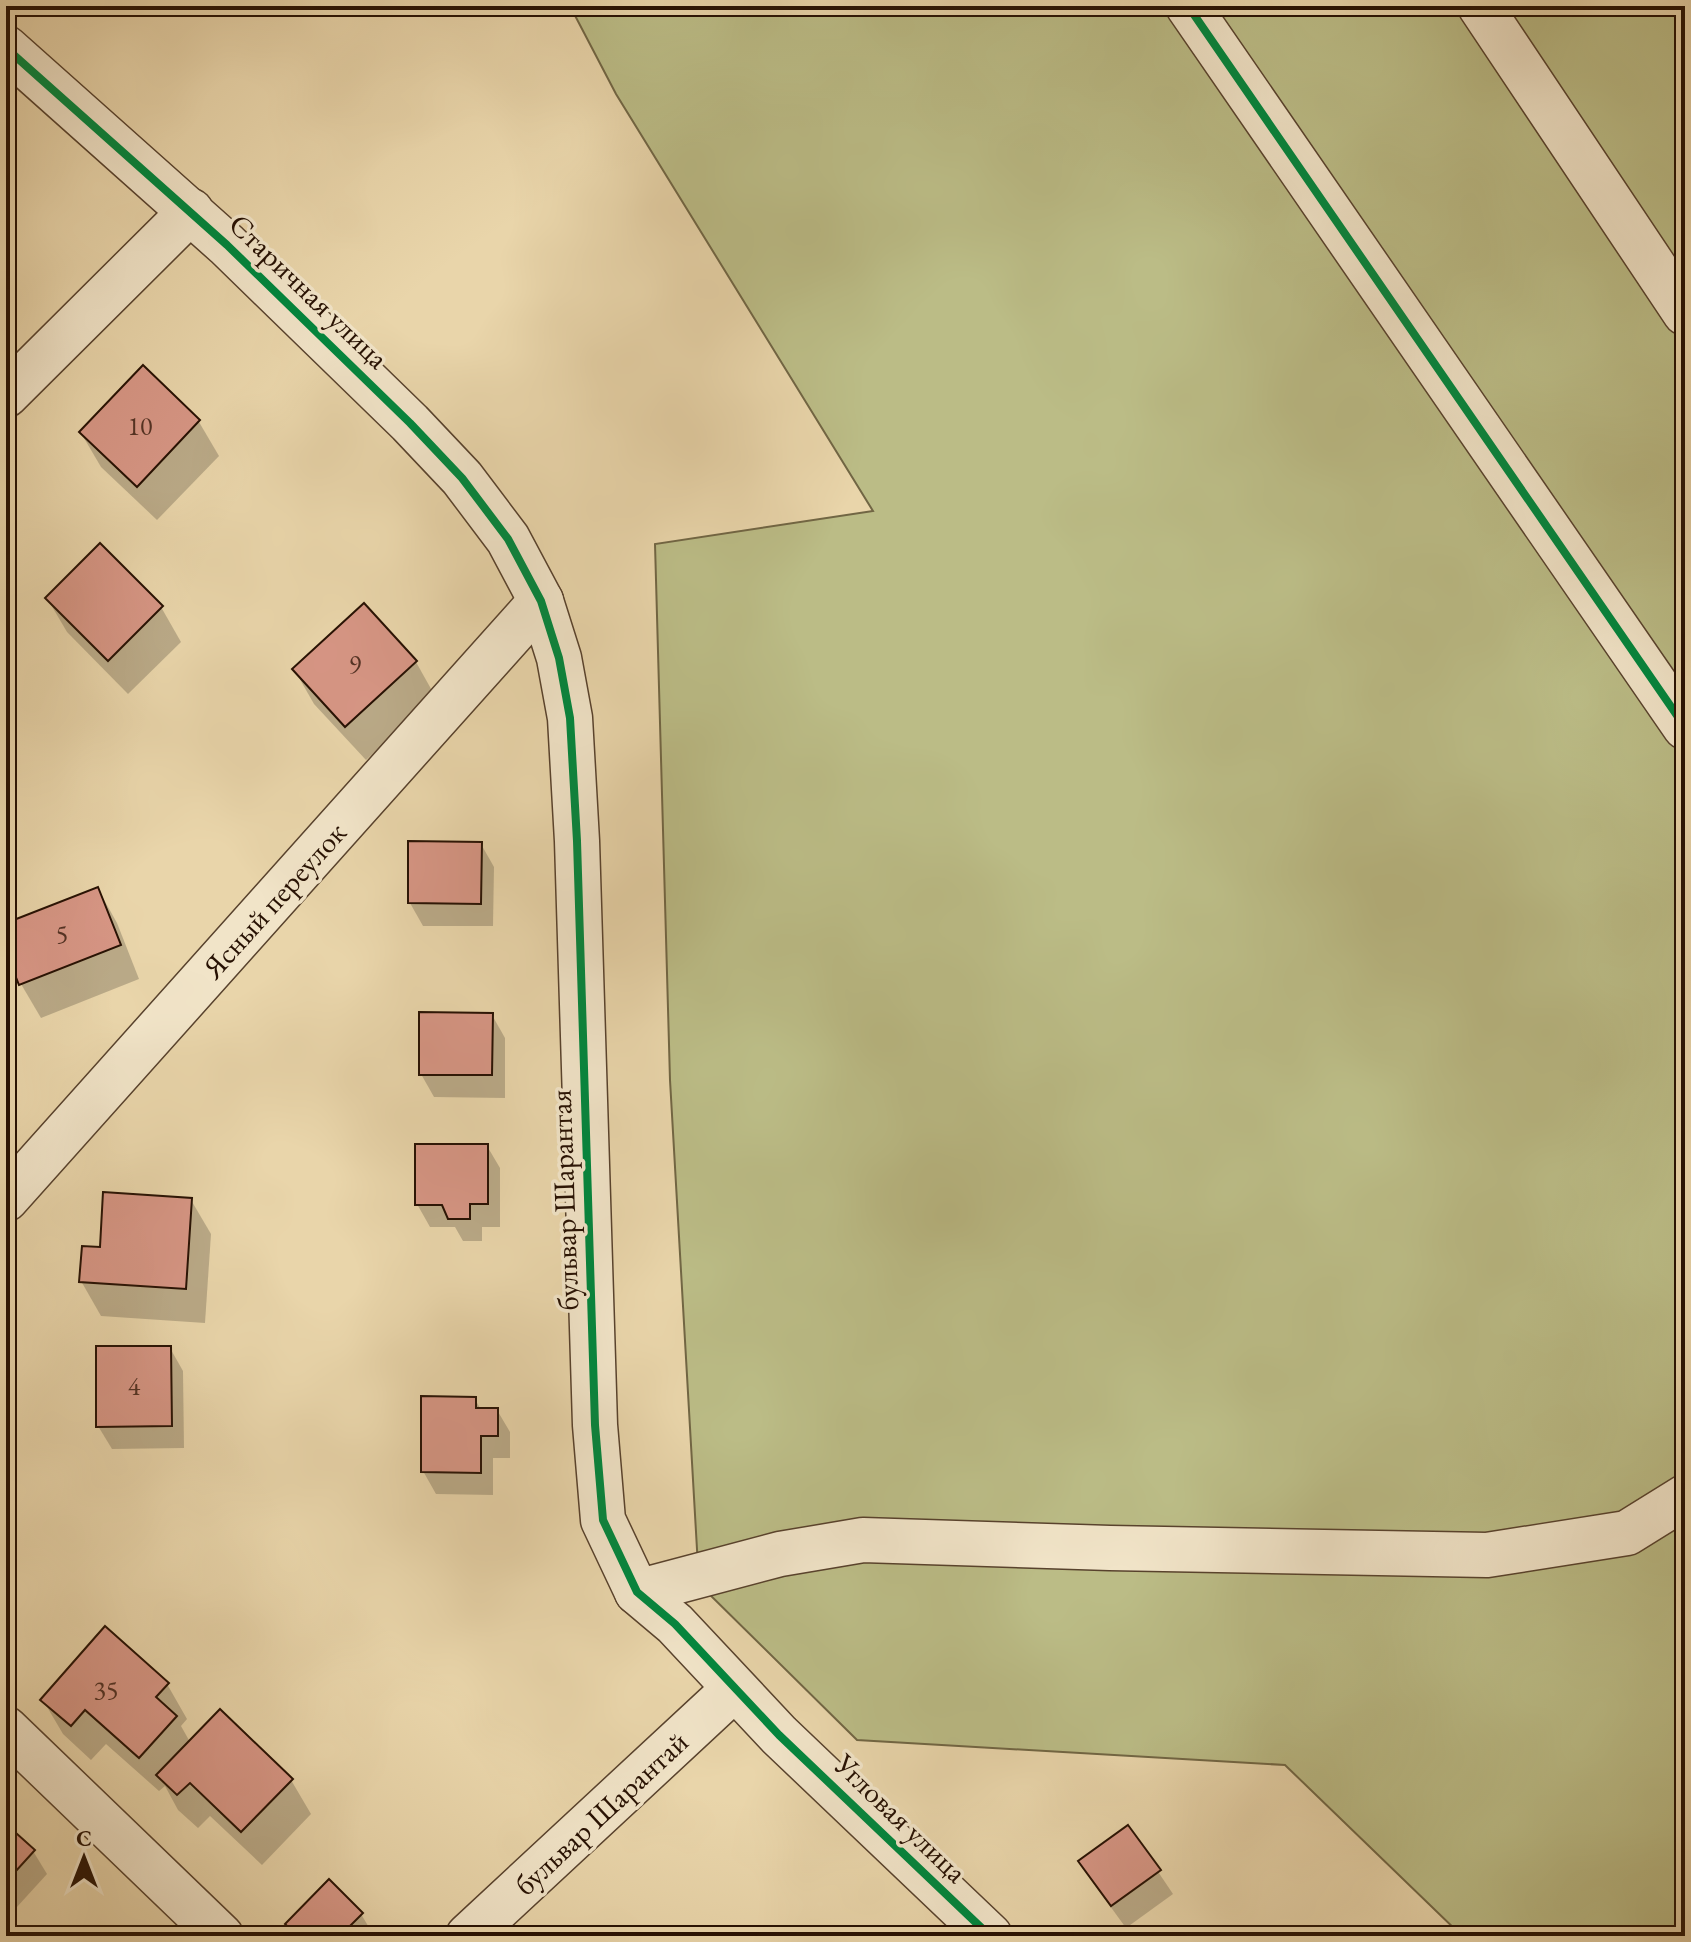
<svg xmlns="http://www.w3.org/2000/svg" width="1691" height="1942" font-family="'EB Garamond',serif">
<rect width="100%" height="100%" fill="#e9d5aa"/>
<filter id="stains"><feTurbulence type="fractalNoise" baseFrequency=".0025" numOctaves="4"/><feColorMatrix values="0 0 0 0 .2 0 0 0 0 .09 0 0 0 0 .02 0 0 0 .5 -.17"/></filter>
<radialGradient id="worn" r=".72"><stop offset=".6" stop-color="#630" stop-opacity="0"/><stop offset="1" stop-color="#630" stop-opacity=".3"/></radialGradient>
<polygon fill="#bbbc86" stroke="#716644" stroke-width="2" points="570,6 1685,6 1685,1936 1462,1936 1285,1765 857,1740 699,1584 670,1080 655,544 873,511 616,94"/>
<g fill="#0003">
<polygon points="6,310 16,327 6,336"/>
<polygon points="6,344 14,358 6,366"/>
<polygon points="143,368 199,422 219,456 157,520 101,467 81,433"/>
<polygon points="47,598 161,607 181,642 128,694 67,632"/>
<polygon points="416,662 435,696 366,760 314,704 294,669"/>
<polygon points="481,844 494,867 493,926 423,926 410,903"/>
<polygon points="98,889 117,923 139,979 41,1018 21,984 6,947 6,926"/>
<polygon points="492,1015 505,1038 505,1098 434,1097 421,1074"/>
<polygon points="487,1146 500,1168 500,1227 482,1227 482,1241 463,1241 455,1227 430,1227 417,1204"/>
<polygon points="191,1200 211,1234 205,1323 101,1316 81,1281 101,1250"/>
<polygon points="170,1348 183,1371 184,1448 112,1449 98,1426"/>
<polygon points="475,1399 481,1410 497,1410 510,1432 510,1458 493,1458 493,1495 436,1494 423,1471"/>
<polygon points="167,1684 187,1719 181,1726 190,1742 291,1780 311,1814 262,1865 210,1816 198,1828 178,1810 165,1786 159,1791 106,1744 91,1760 63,1734 43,1700"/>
<polygon points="6,1826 33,1851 47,1874 6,1919"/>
<polygon points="1128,1827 1173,1894 1126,1928 1094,1884 1080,1862"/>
<polygon points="361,1914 374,1936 294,1936 288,1924"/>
</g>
<g fill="#d79685" stroke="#271103" stroke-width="2">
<polygon points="143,365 200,420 137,487 79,432"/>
<polygon points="100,543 163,606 108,661 45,598"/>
<polygon points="364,603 417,661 345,727 292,669"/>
<polygon points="408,841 482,842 481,904 408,903"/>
<polygon points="98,887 121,945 19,985 6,952 6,923"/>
<polygon points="419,1012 493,1013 492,1075 419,1075"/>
<polygon points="415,1144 488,1144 488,1204 470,1204 470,1219 448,1219 442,1205 415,1205"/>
<polygon points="103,1192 192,1198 186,1289 79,1282 82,1246 100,1247"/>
<polygon points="96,1346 171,1346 172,1426 96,1427"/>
<polygon points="421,1396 476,1397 476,1408 498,1408 498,1436 481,1436 481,1473 421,1472"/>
<polygon points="105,1626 169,1683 156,1697 177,1716 139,1758 85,1710 71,1726 40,1700"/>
<polygon points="220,1709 293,1779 241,1832 190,1783 177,1795 156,1775"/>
<polygon points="6,1824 35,1850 6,1882"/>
<polygon points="1128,1825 1161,1870 1111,1906 1078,1861"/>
<polygon points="329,1879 363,1913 340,1936 297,1936 285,1924"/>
</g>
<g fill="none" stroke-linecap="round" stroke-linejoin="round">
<g stroke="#58422d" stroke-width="47">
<g id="minor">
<polyline points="1188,6 1685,727"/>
<polyline points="1480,6 1685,313"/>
<polyline points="6,48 227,245 410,423 462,478 508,539 541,601 559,658 570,718 577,841 595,1425 603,1520 637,1592 675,1624 779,1735 990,1936"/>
<polyline points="6,395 191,211"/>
<polyline points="6,1199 541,601"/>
<polyline points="637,1592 780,1554 863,1540 1110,1548 1487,1555 1627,1533 1685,1497"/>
<polyline points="6,1729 221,1936"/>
<polyline points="468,1936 734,1689"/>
</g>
</g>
<use href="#minor" stroke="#f1e4c8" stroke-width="44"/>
<g stroke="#f1e4c8" stroke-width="13">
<g id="cycleway">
<polyline points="1188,6 1685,727"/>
<polyline points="6,48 227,245 410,423 462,478 508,539 541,601 559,658 570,718 577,841 595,1425 603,1520 637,1592 675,1624 779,1735 990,1936"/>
</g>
</g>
<use href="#cycleway" stroke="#00873e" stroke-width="8"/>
</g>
<g text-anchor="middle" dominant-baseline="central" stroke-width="7" stroke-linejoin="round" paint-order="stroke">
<g font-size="26" fill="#533224">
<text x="140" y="426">10</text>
<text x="355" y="665">9</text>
<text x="62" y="934">5</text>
<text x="134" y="1386">4</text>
<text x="106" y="1690">35</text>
</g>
<g font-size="30" fill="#271103" stroke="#f1e4c8">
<text transform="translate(309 291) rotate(44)">Старичная улица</text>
<text transform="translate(274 900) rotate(-48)">Ясный переулок</text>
<text transform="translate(564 1200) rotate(-92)">бульвар Шарантая</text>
<text transform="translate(601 1813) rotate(-43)">бульвар Шарантай</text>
<text transform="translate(901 1818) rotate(44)">Угловая улица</text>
</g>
</g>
<rect width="1691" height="1942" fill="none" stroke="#e9d5aa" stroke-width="32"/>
<rect x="8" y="8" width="1675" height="1926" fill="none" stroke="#271103" stroke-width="4"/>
<rect x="16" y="16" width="1659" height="1910" fill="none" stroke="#271103" stroke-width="2"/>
<g transform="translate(84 1858)" stroke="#f1e4c8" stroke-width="6" paint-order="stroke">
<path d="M0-6L14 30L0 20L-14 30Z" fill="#271103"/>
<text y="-12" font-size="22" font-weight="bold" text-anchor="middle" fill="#271103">С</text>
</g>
<rect width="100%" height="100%" filter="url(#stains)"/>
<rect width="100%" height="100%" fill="url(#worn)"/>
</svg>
